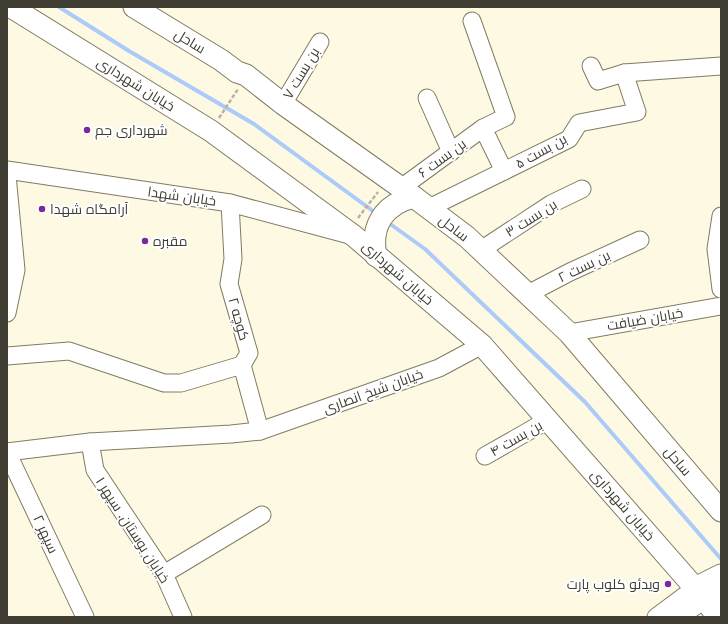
<svg xmlns="http://www.w3.org/2000/svg" width="728" height="624" font-family="Arial,Cairo,sans-serif">
<rect width="100%" height="100%" fill="#fef9e2"/>
<g fill="none" stroke-linecap="round" stroke-linejoin="round">
<g stroke="#accbf9" stroke-width="4">
<polyline points="59,7 129,51 254,124 377,214"/>
<polyline points="386,221 425,249 585,402 721,559"/>
</g>
<g stroke="#827b62" stroke-width="19">
<g id="minor">
<polyline points="472,21 506,117 483,128 504,171"/>
<polyline points="591,66 598,81 624,73"/>
<polyline points="427,98 451,152"/>
<polyline points="283,104 320,42"/>
<polyline points="7,170 230,203 346,234"/>
<polyline points="7,175 16,270 7,313"/>
<polyline points="401,188 483,128"/>
<polyline points="230,203 233,259 229,284 249,353 242,365 260,431"/>
<polyline points="429,208 569,139 579,123 637,112 624,73 721,66"/>
<polyline points="721,216 716,249 721,289"/>
<polyline points="481,250 551,204 582,189"/>
<polyline points="528,294 570,272 640,240"/>
<polyline points="569,333 721,306"/>
<polyline points="7,356 69,351 164,383 181,383 242,365"/>
<polyline points="90,442 95,470 164,574 183,617"/>
<polyline points="7,452 90,442 231,434 260,431 439,368 482,345"/>
<polyline points="7,452 85,617"/>
<polyline points="485,456 548,420"/>
<polyline points="164,574 262,515"/>
<polyline points="656,617 695,588"/>
<polyline points="680,617 704,600"/>
</g>
</g>
<g stroke="#827b62" stroke-width="23">
<g id="major">
<polyline points="11,7 211,131 354,236 482,345 695,588 718,617"/>
<polyline points="134,7 221,60 237,72 246,75 283,104 414,197 467,237 569,333 721,511"/>
<path d="M376,256C370,226 384,204 414,197"/>
<polyline points="695,588 721,575"/>
<polyline points="704,600 721,593"/>
</g>
</g>
<g stroke="#b7b3a0" stroke-width="2.5" stroke-dasharray="4 2" stroke-linecap="butt">
<polyline points="219,118 238,89"/>
<polyline points="358,218 378,192"/>
</g>
<use href="#minor" stroke="#fff" stroke-width="17"/>
<use href="#major" stroke="#fff" stroke-width="21"/>
</g>
<g fill="#762a9c" stroke="#fff" stroke-width="1.5">
<circle cx="87" cy="130" r="4"/>
<circle cx="42" cy="209" r="4"/>
<circle cx="145" cy="241" r="4"/>
<circle cx="668" cy="584" r="4"/>
</g>
<g text-anchor="middle" dominant-baseline="central" stroke-width="4" stroke-linejoin="round" paint-order="stroke">
<g font-size="14" fill="#403d32" stroke="#fff">
<text transform="translate(190 41) rotate(31)">ساحل</text>
<text transform="translate(301 73) rotate(-59)">بن بست ۷</text>
<text transform="translate(136 84) rotate(32)">خیابان شهرداری</text>
<text transform="translate(541 151) rotate(-29)">بن بست ۵</text>
<text transform="translate(442 158) rotate(-36)">بن بست ۶</text>
<text transform="translate(182 196) rotate(8)">خیابان شهدا</text>
<text transform="translate(531 218) rotate(-32)">بن بست ۳</text>
<text transform="translate(454 228) rotate(38)">ساحل</text>
<text transform="translate(584 266) rotate(-26)">بن بست ۲</text>
<text transform="translate(398 273) rotate(41)">خیابان شهرداری</text>
<text transform="translate(239 319) rotate(74)">کوچه ۲</text>
<text transform="translate(645 319) rotate(-10)">خیابان ضیافت</text>
<text transform="translate(373 391) rotate(-20)">خیابان شیخ انصاری</text>
<text transform="translate(516 438) rotate(-30)">بن بست ۴</text>
<text transform="translate(678 461) rotate(50)">ساحل</text>
<text transform="translate(623 505) rotate(49)">خیابان شهرداری</text>
<text transform="translate(133 530) rotate(57)">خیابان بوستان. سپهر ۱</text>
<text transform="translate(46 534) rotate(65)">سپهر ۲</text>
</g>
<g font-size="14" fill="#403d32" stroke="#fff" text-anchor="start">
<text x="95" y="130">شهرداری جم</text>
<text x="50" y="209">آرامگاه شهدا</text>
<text x="153" y="241">مقبره</text>
<text x="660" y="584" text-anchor="end">ویدئو کلوب پارت</text>
</g>
</g>
<rect width="728" height="624" fill="none" stroke="#403d32" stroke-width="16"/>
</svg>
